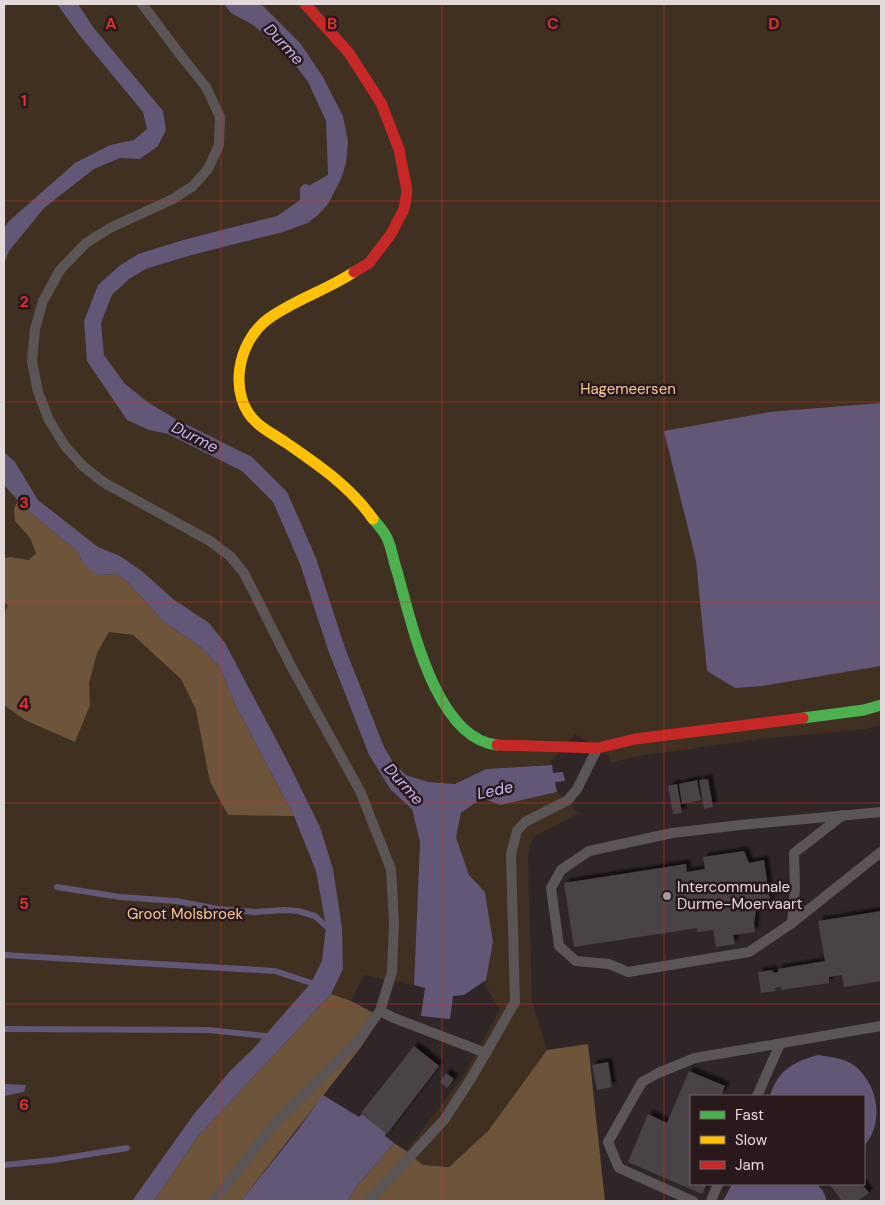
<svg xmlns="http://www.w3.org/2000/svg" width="885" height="1205" font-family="'DM Sans',sans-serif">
<defs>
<filter id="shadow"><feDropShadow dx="4.5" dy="-4.5" stdDeviation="1" flood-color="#0009"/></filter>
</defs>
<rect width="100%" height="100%" fill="#302628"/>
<g fill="#3f3022">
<polygon points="4,4 224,4 231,13 253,25 287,54 308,82 326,121 328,175 300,193 300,200 277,216 183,240 138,254 118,266 98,285 84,321 112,397 119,409 149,430 168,434 242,471 273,502 300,564 328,651 369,755 391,790 412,809 420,842 414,985 364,975 351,1001 333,1024 184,1201 4,1201"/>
<polygon points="261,4 881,4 881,725 866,729 770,738 638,756 610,763 609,756 575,734 551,761 552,765 486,769 455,784 428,782 406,775 393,762 384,747 344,645 316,558 252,457 177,419 149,403 124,384 104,355 101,323 112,295 129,279 146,269 188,256 283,232 308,223 328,204 346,163 300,43"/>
<polygon points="557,792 579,814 535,836 532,840 528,856 532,1001 547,1050 488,1131 449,1167 423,1165 406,1151 462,1078 500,1010 483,982 486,980 493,942 485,892 469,875 456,837 461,813 482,798 500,805"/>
</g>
<g fill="#6d543b">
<polygon points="18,501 25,508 78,552 81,560 99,575 116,574 126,580 163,621 203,649 219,666 236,706 294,816 228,815 210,782 196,710 181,679 133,635 109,632 97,653 89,683 90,705 75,742 25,720 4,705 4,613 8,606 4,601 4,558 11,557 29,560 36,553 30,538 15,521 14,509"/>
<polygon points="331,994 351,1001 381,1017 361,1047 241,1201 154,1201 198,1136"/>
<polygon points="588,1044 605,1201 348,1201 356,1187 394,1143 406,1151 423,1165 449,1167 488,1131 547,1050"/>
</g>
<g fill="#625777">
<polygon points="57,4 78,4 93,27 163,111 166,130 158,146 140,159 120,158 94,169 44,208 9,251 4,264 4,229 8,222 75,163 110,145 134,140 147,129 143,112 80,36"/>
<polygon points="224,4 261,4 300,43 323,77 343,116 348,142 346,163 341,179 328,204 319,214 308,223 283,232 188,256 146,269 129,279 112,295 101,323 104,355 125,384 149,403 176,419 252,457 287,492 316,558 344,645 384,747 393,762 406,775 428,782 455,784 486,769 552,765 553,773 563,772 565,781 555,782 557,792 500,805 482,798 461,813 456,837 469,875 485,892 493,942 486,980 464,995 453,996 450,1019 421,1016 425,988 414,985 420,842 412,809 391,790 369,755 328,650 300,564 273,502 242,471 168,434 149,430 127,420 87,361 84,321 98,285 119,266 138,254 183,240 277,216 300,200 300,188 304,184 310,185 328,175 326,121 308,82 287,54 253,25 231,13"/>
<polygon points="881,403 881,666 762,686 735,688 707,671 696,561 664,431 769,412"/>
<polygon points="4,452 15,462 38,500 98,547 120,556 143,572 173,599 209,623 225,643 288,762 320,827 333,869 342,928 343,969 331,994 198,1136 154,1201 132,1201 194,1114 230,1071 253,1049 311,983 322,961 326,926 316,871 294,816 236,706 219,666 203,649 163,621 126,580 116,574 99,575 89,569 81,560 78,552 25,508 4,485"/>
<path d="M818,1055C831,1057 844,1058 855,1066C878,1085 885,1123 864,1146V1096H770C778,1070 793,1062 818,1055Z"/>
<polygon points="4,1084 6,1084 26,1085 24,1092 4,1096"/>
<polygon points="323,1095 359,1117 362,1114 386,1133 385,1136 394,1143 356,1187 348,1201 241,1201 297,1131"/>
<polygon points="732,1184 817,1184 823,1191 827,1201 723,1201"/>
</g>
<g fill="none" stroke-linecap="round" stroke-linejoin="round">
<g stroke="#625777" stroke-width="6">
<polyline points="57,887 120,897 176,901 218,909 255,912 284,910 298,911 315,916 326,926"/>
<polyline points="4,955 275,971 311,983"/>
<polyline points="4,1029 209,1030 265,1036"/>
<polyline points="4,1165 54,1160 127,1148"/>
</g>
</g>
<g fill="#4a4346" filter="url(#shadow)">
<polygon points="708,779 713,807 704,809 699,780"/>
<polygon points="697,780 701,800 682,804 679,784"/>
<polygon points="677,784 682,813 673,814 668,786"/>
<polygon points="744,851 749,863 764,860 771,908 756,910 754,923 755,932 733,935 735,944 716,947 713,930 697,932 697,928 574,947 564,883 686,864 687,872 705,869 703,857"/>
<polygon points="881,911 881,981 844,987 842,975 829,977 829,983 781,990 781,987 775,988 776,991 761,993 758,972 773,970 773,973 778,972 778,969 825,961 818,921"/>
<polygon points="414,1046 439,1066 387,1134 361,1113"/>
<polygon points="608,1062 612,1087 597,1090 592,1065"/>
<polygon points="689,1071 725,1086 721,1096 691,1096 691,1184 707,1184 702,1194 628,1162 648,1114 667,1123"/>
<polygon points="446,1073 454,1079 447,1088 440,1082"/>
<polygon points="832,1184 862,1184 869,1193 858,1201 842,1201 830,1185"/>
</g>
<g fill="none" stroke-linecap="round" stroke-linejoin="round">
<g stroke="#5c5557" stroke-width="10">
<polyline points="142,4 182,57 206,87 220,117 219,145 208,169 193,186 173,199 110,228 86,243 60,270 43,301 35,329 32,361 38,392 49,420 65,446 83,466 103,482 210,541 230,556 244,573 291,666 360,791 391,869 394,922 392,972 380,1011 357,1042 274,1124 214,1201"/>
<polyline points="881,812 740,825 672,833 589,851 561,870 551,888 559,946 576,961 609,964 628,972 749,952 792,923 881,852"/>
<polyline points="792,923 795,889 794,853 843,815"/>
<polyline points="380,1011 394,1018 486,1053"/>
<polyline points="757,1096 780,1044"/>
<polyline points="369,1201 444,1120 472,1077 515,1002 511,854 517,831 525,822 568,800 577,789 596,751"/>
<polyline points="693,1201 619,1168 608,1142 642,1082 658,1073 695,1058 881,1026"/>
<polyline points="711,1201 718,1184"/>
</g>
<g stroke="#4caf50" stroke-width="11">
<path d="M373,519C378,525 384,531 387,538C392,548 393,560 397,571C411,620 435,739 497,745"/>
<polyline points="803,718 864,710 881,705"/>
</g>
<path stroke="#ffc107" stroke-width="11" d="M354,272C327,290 294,300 268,319C237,342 227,396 257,423C265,430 276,436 285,442C318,465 350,486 373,519"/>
<g stroke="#c62828" stroke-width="11">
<polyline points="305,4 349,53 381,103 399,149 407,191 404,209 391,234 369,263 354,272"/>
<polyline points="497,745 598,748 635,739 803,718"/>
</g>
</g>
<path fill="none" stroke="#d73131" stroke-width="1" stroke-opacity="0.55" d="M221,4V1201M442,4V1201M664,4V1201M4,201H881M4,402H881M4,602H881M4,803H881M4,1004H881"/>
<circle fill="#a49a9c" stroke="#29191d" stroke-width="2" cx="667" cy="896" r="5"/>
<g text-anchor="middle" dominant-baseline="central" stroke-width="5" stroke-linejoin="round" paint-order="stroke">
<g font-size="15" fill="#f9c895" stroke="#29191d">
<text x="628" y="389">Hagemeersen</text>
<text x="185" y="914">Groot Molsbroek</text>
</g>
<g font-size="15" fill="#e3d8da" stroke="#29191d" text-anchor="start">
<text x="677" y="887">Intercommunale<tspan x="677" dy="17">Durme-Moervaart</tspan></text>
</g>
<g font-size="16" font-style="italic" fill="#c8b5f1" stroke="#29191d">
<text transform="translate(284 44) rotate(47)">Durme</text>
<text transform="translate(195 437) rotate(27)">Durme</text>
<text transform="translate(404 784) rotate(48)">Durme</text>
<text transform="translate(495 790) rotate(-12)">Lede</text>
</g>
</g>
<g font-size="16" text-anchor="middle" font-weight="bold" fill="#d73131" stroke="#29191d" stroke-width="5" stroke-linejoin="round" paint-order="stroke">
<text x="111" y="29">A</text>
<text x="332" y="29">B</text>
<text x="553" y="29">C</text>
<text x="774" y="29">D</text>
<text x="24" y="106">1</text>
<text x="24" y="307">2</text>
<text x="24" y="508">3</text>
<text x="24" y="709">4</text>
<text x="24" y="909">5</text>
<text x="24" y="1110">6</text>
</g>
<rect width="885" height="1205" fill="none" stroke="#e3d8da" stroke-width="10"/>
<rect x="690" y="1095" width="175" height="90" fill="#29191d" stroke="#736569"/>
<rect x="700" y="1111" width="25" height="8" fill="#4caf50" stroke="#736569"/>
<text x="735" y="1120" font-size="15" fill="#e3d8da">Fast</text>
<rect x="700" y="1136" width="25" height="8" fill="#ffc107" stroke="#736569"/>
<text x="735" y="1145" font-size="15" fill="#e3d8da">Slow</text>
<rect x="700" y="1161" width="25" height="8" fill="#c62828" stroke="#736569"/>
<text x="735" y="1170" font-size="15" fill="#e3d8da">Jam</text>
</svg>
